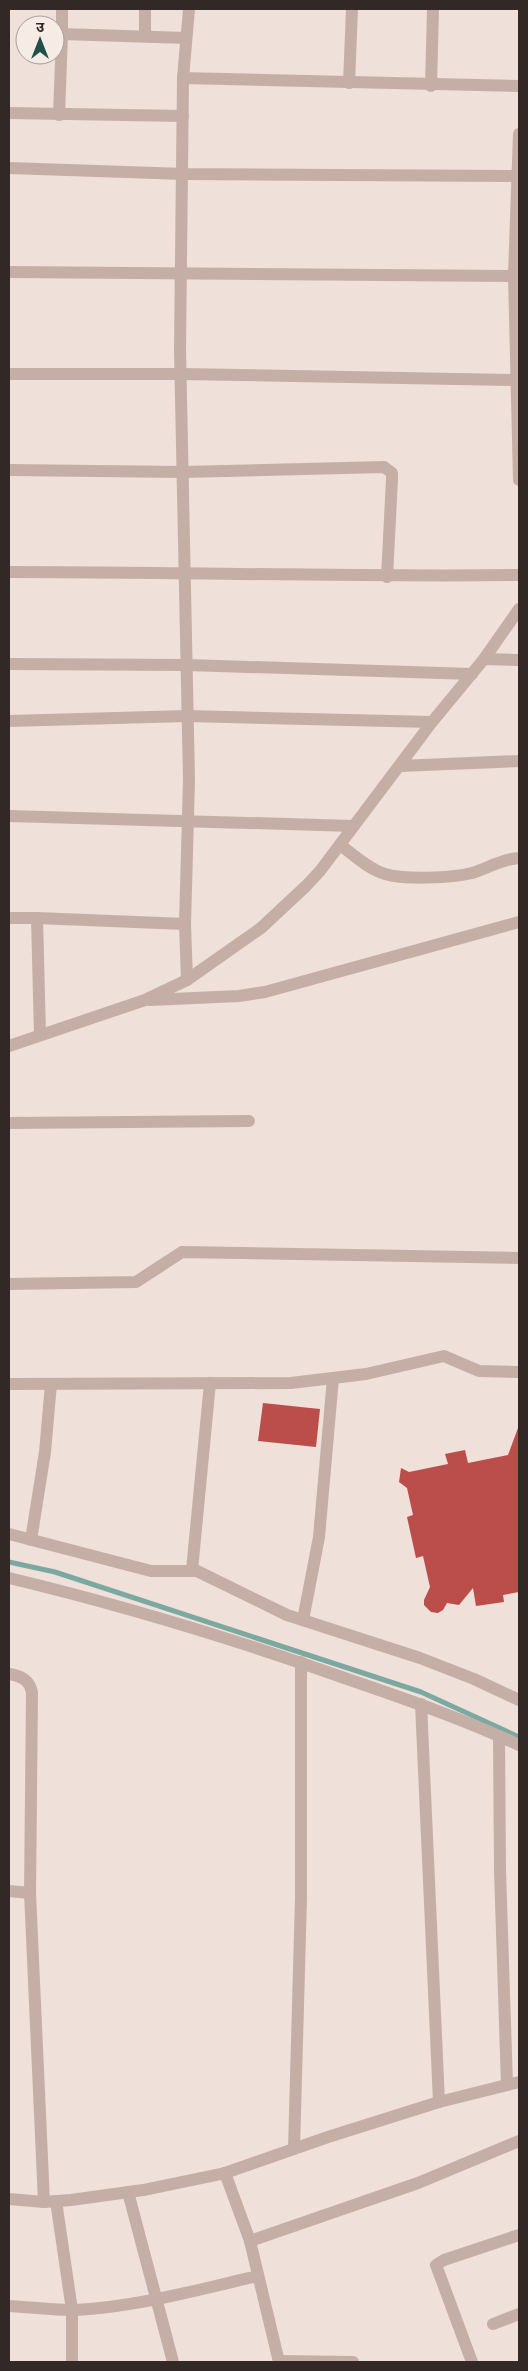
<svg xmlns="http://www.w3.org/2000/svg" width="528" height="2371" font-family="'PT Sans','Noto Sans Devanagari',sans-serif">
<rect width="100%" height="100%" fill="#efe0d9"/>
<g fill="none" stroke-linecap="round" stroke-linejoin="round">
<polyline stroke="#7ba9a1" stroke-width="5" points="9,1562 55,1572 421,1692 519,1737"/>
</g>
<g fill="#bb4e4a">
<polygon points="263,1403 320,1409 316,1447 258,1441"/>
<polygon points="518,1428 519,1592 503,1595 504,1602 476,1606 473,1588 459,1605 447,1603 443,1610 438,1613 431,1612 424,1605 424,1600 430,1587 423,1556 416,1558 407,1517 413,1515 407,1488 399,1482 401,1468 409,1472 448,1464 445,1454 465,1450 468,1463 508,1455"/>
</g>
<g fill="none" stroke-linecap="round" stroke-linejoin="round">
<g stroke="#c5aea6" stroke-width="12">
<polyline points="62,9 62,34 186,38"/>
<polyline points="145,36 145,9"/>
<polyline points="183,78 519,86"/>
<polyline points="349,83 352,9"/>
<polyline points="431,86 433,9"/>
<polyline points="9,113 183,116"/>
<polyline points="59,115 62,34"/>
<polyline points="519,134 514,275 519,480"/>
<polyline points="9,168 184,174 519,176"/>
<polyline points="9,272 519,276"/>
<polyline points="9,374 181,374 516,380"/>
<polyline points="9,470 183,472 384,467 392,473 392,479 387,577"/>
<path d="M9,572C179,572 349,577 519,575"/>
<polyline points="484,659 519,660"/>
<polyline points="9,664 187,665 472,674"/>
<polyline points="9,721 187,716 432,722"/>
<polyline points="400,766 519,761"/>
<polyline points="9,816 353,826"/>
<path d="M340,845C353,854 368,869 385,874C404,880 453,878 472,873C488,868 502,859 519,858"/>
<polyline points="9,918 37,918 40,1035"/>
<polyline points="37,918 185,924"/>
<polyline points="187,980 185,924 189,780 180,350 183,78 189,9"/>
<polyline points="150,1000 239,996 265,992 519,922"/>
<polyline points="9,1046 145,1000 187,980 261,928 306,886 320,871 432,722 484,659 519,609"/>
<polyline points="9,1123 249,1121"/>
<polyline points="9,1284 136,1282 182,1252 519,1258"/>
<polyline points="9,1384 291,1383 366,1374 444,1356 479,1371 519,1372"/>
<polyline points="9,1534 151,1571 197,1571 287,1615 420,1658 474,1679 519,1700"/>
<polyline points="31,1540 45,1452 51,1384"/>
<polyline points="192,1570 210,1383"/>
<path d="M9,1578C126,1606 240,1641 353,1681C409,1700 466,1720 519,1745"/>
<polyline points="303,1620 319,1537 333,1378"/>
<path d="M9,1674C21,1676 30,1680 32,1693L30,1893L44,2202"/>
<polyline points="421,1704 439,2102"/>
<polyline points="499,1736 500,1871 507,2085"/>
<polyline points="9,1891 30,1893"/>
<polyline points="294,2149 301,1898 301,1662"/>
<polyline points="225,2173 250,2241 279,2362"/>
<polyline points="128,2192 173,2362"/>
<polyline points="9,2199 44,2202 71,2200 143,2190 225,2173 328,2137 439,2102 519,2082"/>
<polyline points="56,2201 72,2310 72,2362"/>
<polyline points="250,2241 418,2183 519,2141"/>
<path d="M9,2306C30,2307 52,2310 74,2310C136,2307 197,2290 258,2276"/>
<polyline points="493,2324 519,2314"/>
<polyline points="279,2361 353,2362"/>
<polyline points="472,2362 436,2265 444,2260 519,2235"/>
</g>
</g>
<rect width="528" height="2371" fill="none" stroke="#322826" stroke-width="20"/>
<g transform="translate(40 40)"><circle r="24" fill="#f7ebe5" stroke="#a89d99"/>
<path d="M0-4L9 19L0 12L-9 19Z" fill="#205049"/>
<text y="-8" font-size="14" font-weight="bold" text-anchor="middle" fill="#322826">उ</text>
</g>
</svg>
